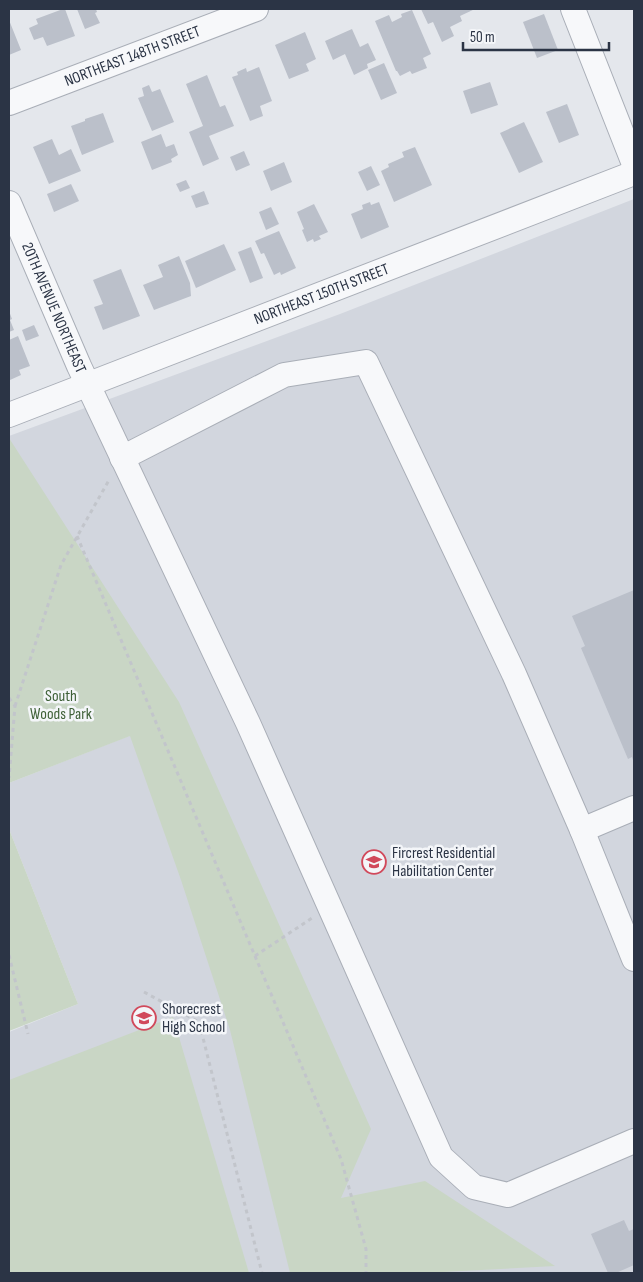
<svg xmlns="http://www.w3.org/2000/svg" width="643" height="1282" font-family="'Sofia Sans Condensed',sans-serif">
<rect width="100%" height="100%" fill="#e4e7ec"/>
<polygon fill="#d2d6de" points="634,199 634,1273 9,1273 9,1032 78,1004 9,829 9,783 129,736 9,439 9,436 340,314"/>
<g fill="#c9d6c5">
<polygon points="9,438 179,702 371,1129 341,1198 425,1181 555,1266 424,1273 290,1273 230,1030 181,880 130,736 9,783"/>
<polygon points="9,829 78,1004 9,1031"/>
<polygon points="173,1017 249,1273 9,1273 9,1080"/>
</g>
<g fill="#bbc0ca">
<polygon points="63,9 65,9 75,36 47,46 43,37 34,40 29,28 38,24 36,19"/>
<polygon points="77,9 96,9 97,12 95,13 100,23 85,29"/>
<polygon points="421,9 475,9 460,16 462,21 450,27 454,36 442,42 433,22 428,24"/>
<polygon points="412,10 431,54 423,58 427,68 412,74 410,71 400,76 397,71 396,71 375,21 389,15 392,22 402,17 401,14"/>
<polygon points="544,14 558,50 537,58 523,22"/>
<polygon points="9,20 21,50 9,55"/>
<polygon points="352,29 360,47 368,43 376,60 367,64 368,68 354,75 345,54 333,60 325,41"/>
<polygon points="305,32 316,59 306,64 309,71 289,79 275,45"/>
<polygon points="384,63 397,93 381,100 368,70"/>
<polygon points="259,67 272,101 260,106 263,116 250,121 232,77 238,75 237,72 246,68 247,72"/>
<polygon points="207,75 220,107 225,105 234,126 209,136 219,159 203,166 189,132 203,126 186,84"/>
<polygon points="490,82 498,105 471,114 463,91"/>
<polygon points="149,85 152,92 160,89 174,122 152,131 138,98 144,96 142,88"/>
<polygon points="567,104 579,135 559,143 546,112"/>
<polygon points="103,113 114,142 82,155 71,126 85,121 85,119"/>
<polygon points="524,122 543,162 519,173 500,133"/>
<polygon points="161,134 166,147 174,144 178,155 171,159 172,162 152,170 141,142"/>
<polygon points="52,139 59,155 71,149 81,171 49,184 33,147"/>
<polygon points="415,147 432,185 394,202 381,171 389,167 388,164 404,157 402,152"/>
<polygon points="244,151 250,165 236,171 230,157"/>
<polygon points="284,162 292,182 271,191 263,171"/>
<polygon points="371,166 380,185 367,191 358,172"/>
<polygon points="186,180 190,188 180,192 176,184"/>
<polygon points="71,184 79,201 54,212 47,194"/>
<polygon points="204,191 209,204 196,208 191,196"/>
<polygon points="370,202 371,205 379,202 389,227 361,239 351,214 363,209 362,205"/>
<polygon points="314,204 328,232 319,236 321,239 314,242 313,239 307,242 302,230 304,229 297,212"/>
<polygon points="271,207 279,224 266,230 259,212"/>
<polygon points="279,231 296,268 281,275 280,272 274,275 264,253 261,254 255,241"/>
<polygon points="224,244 236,270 196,288 185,261"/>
<polygon points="251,247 263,278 250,283 238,252"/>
<polygon points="179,256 190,283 191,296 154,310 143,285 163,277 158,265"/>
<polygon points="121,269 140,316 103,330 94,307 103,304 93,280"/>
<polygon points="9,311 12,319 10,320 14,330 9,332"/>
<polygon points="34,325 39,336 26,341 22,330"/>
<polygon points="18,336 30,366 19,370 21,375 10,380 9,377 9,340"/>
<polygon points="634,590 634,763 632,757 628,759 581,648 585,646 572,616"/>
<polygon points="624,1220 629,1231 634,1229 634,1265 616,1273 608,1273 591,1234"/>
</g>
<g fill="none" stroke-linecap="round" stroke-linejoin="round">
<g stroke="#a9aeb7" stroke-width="26">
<g id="minor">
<polyline points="573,9 634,164"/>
<path id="s1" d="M9,103L256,9"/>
<path id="s2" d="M9,203L79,366L248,723L441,1157L474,1187L508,1195L634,1141"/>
<path id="s3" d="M9,415L634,173"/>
<polyline points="122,458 284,375 366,362 514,674 582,830 634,808"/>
<polyline points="582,830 634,959"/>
</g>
</g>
<g stroke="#c2c5cb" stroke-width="3" stroke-dasharray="4 4" stroke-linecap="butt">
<polyline points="77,536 341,1159 366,1249 366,1273"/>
<polyline points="9,698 15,706 9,778"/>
<polyline points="15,706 61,565 109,480"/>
<polyline points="9,955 28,1034"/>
<polyline points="255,956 312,918"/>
<polyline points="144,992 199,1022 262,1273"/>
</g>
<use href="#minor" stroke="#f7f8fa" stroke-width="24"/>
</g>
<defs>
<g id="school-ring" transform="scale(1.25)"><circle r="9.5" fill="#f4f6f9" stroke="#d1495b" stroke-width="1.5"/><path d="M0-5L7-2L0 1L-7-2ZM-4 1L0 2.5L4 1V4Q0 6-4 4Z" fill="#d1495b"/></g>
</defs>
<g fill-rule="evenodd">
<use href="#school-ring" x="374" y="862"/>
<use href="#school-ring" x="144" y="1018"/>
</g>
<g text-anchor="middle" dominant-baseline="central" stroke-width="5" stroke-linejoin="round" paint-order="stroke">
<g font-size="16" fill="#2b3445" stroke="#f4f6f9">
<text stroke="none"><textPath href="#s1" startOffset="132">NORTHEAST 148TH STREET</textPath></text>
<text stroke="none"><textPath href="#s3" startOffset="335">NORTHEAST 150TH STREET</textPath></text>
<text stroke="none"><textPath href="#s2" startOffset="114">20TH AVENUE NORTHEAST</textPath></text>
</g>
<g font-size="16" fill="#3f6138" stroke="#f4f6f9">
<text x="61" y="696">South<tspan x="61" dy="18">Woods Park</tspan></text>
</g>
<g font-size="16" fill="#2b3445" stroke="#f4f6f9" text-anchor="start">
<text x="392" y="853">Fircrest Residential<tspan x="392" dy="18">Habilitation Center</tspan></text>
<text x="162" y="1009">Shorecrest<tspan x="162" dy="18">High School</tspan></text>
</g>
</g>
<rect width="643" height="1282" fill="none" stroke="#2b3445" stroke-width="20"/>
<path d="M463 42v8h146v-8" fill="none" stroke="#2b3445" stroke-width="2.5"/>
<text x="470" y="42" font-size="15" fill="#2b3445" stroke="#f4f6f9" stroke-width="4" paint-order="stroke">50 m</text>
</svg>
